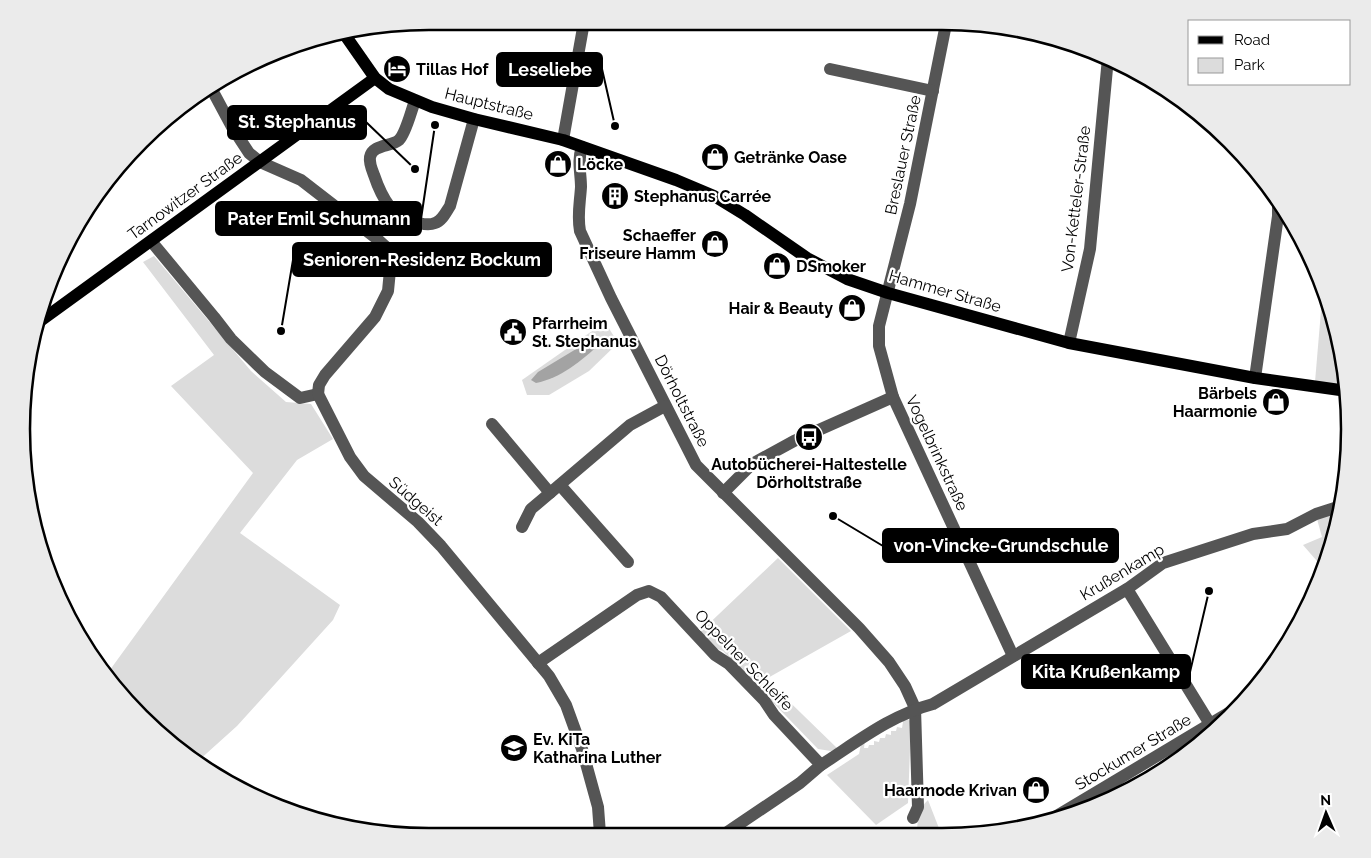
<svg xmlns="http://www.w3.org/2000/svg" width="1371" height="858" font-family="Raleway,sans-serif">
<rect width="100%" height="100%" fill="#fff"/>
<g fill="#dcdcdc">
<polygon points="154,256 251,371 286,402 311,404 333,439 297,460 240,533 340,605 333,620 237,726 197,762 181,752 107,674 253,473 171,386 214,355 143,262"/>
<polygon points="1323,287 1328,298 1346,376 1347,386 1315,382"/>
<polygon points="605,322 618,343 589,371 549,395 527,395 522,380"/>
<polygon points="1340,512 1336,535 1323,568 1303,545 1322,537 1317,519"/>
<polygon points="778,558 851,631 766,679 838,749 831,751 818,749 723,651 715,648 699,633"/>
<polygon points="904,716 911,722 908,803 876,825 827,775 859,754 861,744 865,740 864,748 868,748 869,745 874,745 874,741 879,742 880,738 885,738 886,734 891,735 891,731 896,731 897,727 902,728"/>
<path d="M928,800L942,836H917C917,822 918,809 928,800Z"/>
</g>
<path fill="#a3a3a3" d="M596,337L600,339V344C581,361 561,378 536,383L531,380L538,372Z"/>
<g fill="none" stroke-linecap="round" stroke-linejoin="round">
<g stroke="#555" stroke-width="12">
<polyline points="946,24 910,204 879,326 879,346 893,397 1013,656"/>
<polyline points="830,69 933,91"/>
<polyline points="210,86 232,127 249,153 260,162 301,180 376,238 387,248 391,260 388,291 375,317 325,375 319,385 318,394"/>
<path d="M415,101C411,111 406,133 399,140C391,147 373,144 370,157C369,163 372,170 374,175C378,187 382,197 390,207C397,216 423,228 435,223C442,221 446,212 450,206L474,119"/>
<polyline points="563,140 584,22"/>
<path d="M582,147C577,161 581,173 581,187C580,203 577,216 580,231L611,298L696,465L859,628L889,662L905,686L915,708L918,807L913,818"/>
<polyline points="151,241 214,317 231,339 265,372 300,398 318,394"/>
<polyline points="1069,343 1090,249 1108,58"/>
<polyline points="1255,378 1278,216 1278,201"/>
<polyline points="318,394 350,457 364,476 418,522 441,546 549,676 566,705 582,749 598,807 600,834"/>
<polyline points="492,424 550,493"/>
<polyline points="560,485 628,562"/>
<polyline points="723,493 752,464 794,441 893,397"/>
<polyline points="522,527 531,509 550,493 630,425 665,406"/>
<polyline points="1127,589 1210,724"/>
<polyline points="538,663 637,595 649,591 661,597 715,655 729,664 764,700 774,715 821,765 800,783 723,835"/>
<path d="M821,765C857,742 891,715 933,704L1127,589L1163,563L1253,534L1287,529L1316,514L1341,506"/>
<polyline points="1045,823 1237,708"/>
</g>
<g stroke="#000" stroke-width="12">
<polyline points="345,35 375,78 389,89 432,107 474,119 563,140 676,180 714,196 745,215 807,258 847,279 888,293 1069,343 1255,378 1347,391"/>
<polyline points="39,322 375,78"/>
</g>
</g>
<defs>
<g id="hotel-disc" transform="scale(1.4375)"><circle r="9.5" fill="#000" stroke="#fff"/><path d="M-6-4.5h1.5V1H6V5H4.5V3h-9V5H-6ZM-4 0a1.8 1.8 0 1 1 3.6 0ZM.5 0V-2.5h3Q6-2.5 6 0Z" fill="#fff"/></g>
<g id="shop-disc" transform="scale(1.4375)"><circle r="9.5" fill="#000" stroke="#fff"/><path d="M-5-2.5h2.3a2.7 3.5 0 0 1 5.4 0H5L5.5 6h-11ZM-1.5-2.5h3a1.5 2.3 0 0 0-3 0Z" fill="#fff"/></g>
<g id="building-disc" transform="scale(1.4375)"><circle r="9.5" fill="#000" stroke="#fff"/><path d="M-4-6H4V6H1V3H-1V6H-4ZM-2.5-4.3h1.7v1.8h-1.7ZM.8-4.3h1.7v1.8H.8ZM-2.5-1h1.7V.8h-1.7ZM.8-1h1.7V.8H.8Z" fill="#fff"/></g>
<g id="civic-disc" transform="scale(1.4375)"><circle r="9.5" fill="#000" stroke="#fff"/><path d="M-.6-6.5H3V-4.5H.6V-3L4-1V1h2V6H-6V1h2V-1L-.6-3ZM-1.2 2.5V6h2.4V2.5Z" fill="#fff"/></g>
<g id="bus-disc" transform="scale(1.4375)"><circle r="9.5" fill="#000" stroke="#fff"/><path d="M-5-6H5V4H4V6H2V4H-2V6H-4V4H-5ZM-3.5-4V0h7V-4ZM-3.5 1.2v1.5H-2V1.2ZM2 1.2v1.5H3.5V1.2Z" fill="#fff"/></g>
<g id="school-disc" transform="scale(1.4375)"><circle r="9.5" fill="#000" stroke="#fff"/><path d="M0-5L7-2L0 1L-7-2ZM-4 1L0 2.5L4 1V4Q0 6-4 4Z" fill="#fff"/></g>
</defs>
<g fill-rule="evenodd">
<use href="#hotel-disc" x="397" y="69"/>
<use href="#shop-disc" x="715" y="157"/>
<use href="#shop-disc" x="558" y="164"/>
<use href="#building-disc" x="615" y="196"/>
<use href="#shop-disc" x="715" y="244"/>
<use href="#shop-disc" x="777" y="266"/>
<use href="#shop-disc" x="852" y="308"/>
<use href="#civic-disc" x="513" y="332"/>
<use href="#shop-disc" x="1276" y="402"/>
<use href="#bus-disc" x="809" y="437"/>
<use href="#school-disc" x="514" y="748"/>
<use href="#shop-disc" x="1036" y="790"/>
</g>
<g text-anchor="middle" dominant-baseline="central" stroke-width="4.5" stroke-linejoin="round" paint-order="stroke">
<g font-size="16" font-weight="bold" fill="#000" stroke="#fff" text-anchor="start">
<text x="416" y="69">Tillas Hof</text>
<text x="734" y="157">Getränke Oase</text>
<text x="577" y="164">Löcke</text>
<text x="634" y="196">Stephanus Carrée</text>
<text x="696" y="235" text-anchor="end">Schaeffer<tspan x="696" dy="18">Friseure Hamm</tspan></text>
<text x="796" y="266">DSmoker</text>
<text x="833" y="308" text-anchor="end">Hair &amp; Beauty</text>
<text x="532" y="323">Pfarrheim<tspan x="532" dy="18">St. Stephanus</tspan></text>
<text x="1257" y="393" text-anchor="end">Bärbels<tspan x="1257" dy="18">Haarmonie</tspan></text>
<text x="809" y="464" text-anchor="middle">Autobücherei-Haltestelle<tspan x="809" dy="18">Dörholtstraße</tspan></text>
<text x="533" y="739">Ev. KiTa<tspan x="533" dy="18">Katharina Luther</tspan></text>
<text x="1017" y="790" text-anchor="end">Haarmode Krivan</text>
</g>
<g font-size="16" fill="#000" stroke="#fff">
<text transform="translate(489 104) rotate(14)">Hauptstraße</text>
<text transform="translate(903 155) rotate(-78)">Breslauer Straße</text>
<text transform="translate(185 196) rotate(-36)">Tarnowitzer Straße</text>
<text transform="translate(1076 199) rotate(-83)">Von-Ketteler-Straße</text>
<text transform="translate(945 291) rotate(16)">Hammer Straße</text>
<text transform="translate(682 401) rotate(63)">Dörholtstraße</text>
<text transform="translate(937 453) rotate(65)">Vogelbrinkstraße</text>
<text transform="translate(416 501) rotate(41)">Südgeist</text>
<text transform="translate(1122 572) rotate(-31)">Krußenkamp</text>
<text transform="translate(744 660) rotate(46)">Oppelner Schleife</text>
<text transform="translate(1133 752) rotate(-31)">Stockumer Straße</text>
</g>
</g>
<path d="M0 0H1371V858H0ZM429 30H942A399 399 0 0 1 1341 429V429A399 399 0 0 1 942 828H429A399 399 0 0 1 30 429V429A399 399 0 0 1 429 30Z" fill="#ebebeb" fill-rule="evenodd"/>
<path fill="none" stroke="#000" stroke-width="2.5" d="M429 30H942A399 399 0 0 1 1341 429V429A399 399 0 0 1 942 828H429A399 399 0 0 1 30 429V429A399 399 0 0 1 429 30Z"/>
<path fill="none" stroke="#000" stroke-width="2" d="M615 126L602 69M415 169L366 122M435 125L421 219M281 331L293 260M833 516L883 546M1209 591L1190 672"/>
<g fill="#000" stroke="#fff" stroke-width="2">
<circle cx="615" cy="126" r="5"/>
<circle cx="415" cy="169" r="5"/>
<circle cx="435" cy="125" r="5"/>
<circle cx="281" cy="331" r="5"/>
<circle cx="833" cy="516" r="5"/>
<circle cx="1209" cy="591" r="5"/>
</g>
<g fill="#000" stroke="#000" stroke-width="2">
<rect x="497" y="53" width="105" height="33" rx="5"/>
<rect x="228" y="106" width="138" height="33" rx="5"/>
<rect x="216" y="202" width="205" height="33" rx="5"/>
<rect x="293" y="243" width="258" height="33" rx="5"/>
<rect x="883" y="529" width="235" height="33" rx="5"/>
<rect x="1022" y="655" width="168" height="33" rx="5"/>
</g>
<g font-size="18" text-anchor="middle" font-weight="bold" fill="#fff">
<text x="550" y="76">Leseliebe</text>
<text x="297" y="128">St. Stephanus</text>
<text x="319" y="225">Pater Emil Schumann</text>
<text x="422" y="266">Senioren-Residenz Bockum</text>
<text x="1001" y="552">von-Vincke-Grundschule</text>
<text x="1106" y="678">Kita Krußenkamp</text>
</g>
<rect x="1188" y="20" width="162" height="65" fill="#ffffff" stroke="#999999"/>
<rect x="1198" y="36" width="25" height="8" fill="#000000" stroke="#999999"/>
<text x="1234" y="45" font-size="15" fill="#000000">Road</text>
<rect x="1198" y="58" width="25" height="15" fill="#dcdcdc" stroke="#999999"/>
<text x="1234" y="70" font-size="15" fill="#000000">Park</text>
<g transform="translate(1326 813) rotate(358)" stroke="#ffffff" stroke-width="4" paint-order="stroke">
<path d="M0-4L9 19L0 12L-9 19Z" fill="#000000"/>
<text y="-8" font-size="14" font-weight="bold" text-anchor="middle" fill="#000000">N</text>
</g>
</svg>
